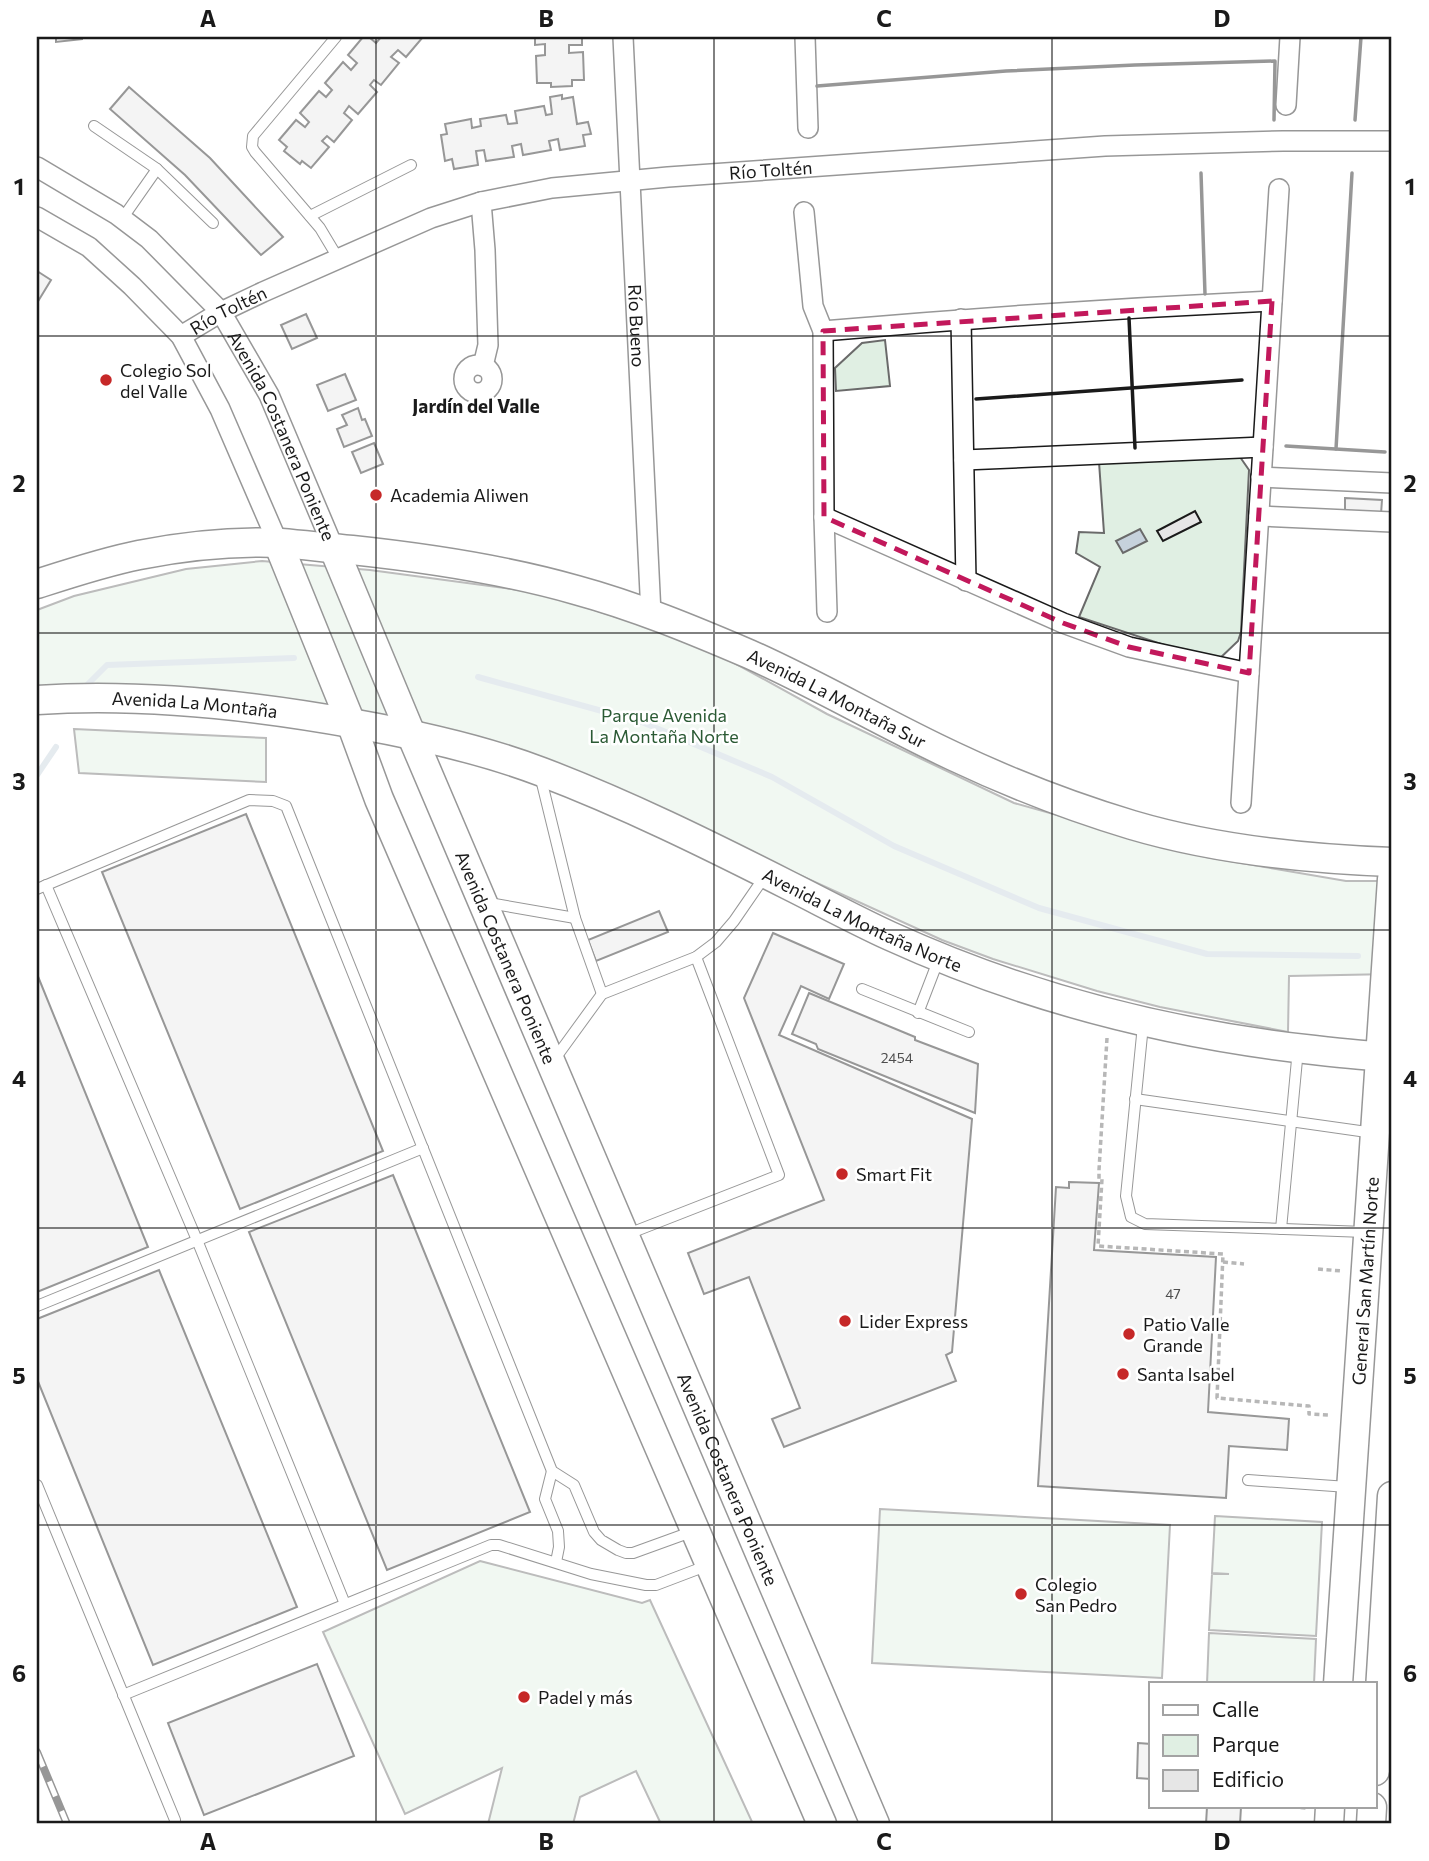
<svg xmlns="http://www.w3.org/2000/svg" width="1429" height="1861" font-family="Commissioner,sans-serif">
<rect width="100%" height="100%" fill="#fff"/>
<g fill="#e0efe3" stroke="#6a6a6a" stroke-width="2">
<polygon points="885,340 890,386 836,391 835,368 862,343"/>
<polygon points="1240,457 1249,470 1241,632 1238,641 1216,662 1079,617 1100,567 1076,553 1079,532 1104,533 1099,462"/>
<polygon points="262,561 370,570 541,593 698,643 827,714 1014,803 1206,857 1346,881 1392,881 1392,974 1289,976 1288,1032 1160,1007 1097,991 993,959 942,940 725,841 447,740 37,696 37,610 74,596 186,569"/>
<polygon points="74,729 266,738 266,782 79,773"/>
<polygon points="880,1509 1170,1525 1162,1678 872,1663"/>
<polygon points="1215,1516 1322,1522 1316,1636 1209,1630 1212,1574 1229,1574 1212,1573"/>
<polygon points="480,1561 642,1603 650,1600 753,1824 661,1824 636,1771 580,1797 573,1824 488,1824 502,1768 405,1814 323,1632"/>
<polygon points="1209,1633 1316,1639 1314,1684 1207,1684"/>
</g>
<polygon fill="#c6d2dc" stroke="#6a6a6a" stroke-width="2" points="1140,529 1147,541 1123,553 1116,541"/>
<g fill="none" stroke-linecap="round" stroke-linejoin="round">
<g stroke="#c6d2dc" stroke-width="6">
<polyline points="478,677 642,722 772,777 894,846 1039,908 1207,954 1358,956"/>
<polyline points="83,689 107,665 294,658"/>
<polyline points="37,775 56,747"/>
</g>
</g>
<g fill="#e6e6e6" stroke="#1a1a1a" stroke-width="2">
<polygon points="56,37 82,37 82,39 56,42"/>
<polygon points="363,37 369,37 376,43 381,37 423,37 406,57 398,50 391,57 399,63 381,85 374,80 370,85 377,92 358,114 349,106 344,113 352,120 334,142 327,136 322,141 329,147 311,168 302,161 300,164 284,151 287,147 279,140 296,120 305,127 309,122 300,113 319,91 326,97 332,90 325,83 343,62 351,70 357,63 348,55"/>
<polygon points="535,37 582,37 582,45 569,45 569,53 583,52 584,80 572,80 572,86 551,87 551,83 537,83 536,56 545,55 545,44 535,45"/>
<polygon points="129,87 210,158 283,237 261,255 185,175 110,109"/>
<polygon points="562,95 562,99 573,97 577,124 588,122 591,134 583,135 585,146 560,150 558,139 549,141 551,150 523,155 521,144 512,146 514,157 486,161 484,150 476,151 478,165 454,169 452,159 445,161 441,135 447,134 445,124 471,119 472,128 481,126 480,119 506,115 508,124 517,123 515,111 544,106 546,115 552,114 550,97"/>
<polygon points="37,271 51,280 37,303"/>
<polygon points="306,314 317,338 292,349 281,325"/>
<polygon points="345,374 356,400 328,411 317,385"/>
<polygon points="358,408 362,420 365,419 372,436 344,447 337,429 347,425 342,415"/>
<polygon points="374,443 383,464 361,473 352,452"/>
<polygon points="1345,498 1382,500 1381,514 1345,512"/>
<polygon points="1195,511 1201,522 1163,541 1157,531"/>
<polygon points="246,814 383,1151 240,1209 102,872"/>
<polygon points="659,911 668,932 596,961 588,940"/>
<polygon points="773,933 844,964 829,999 801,986 779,1035 972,1119 952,1352 946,1355 956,1381 784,1447 772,1419 800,1408 749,1277 704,1294 688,1253 824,1200 744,998"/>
<polygon points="37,974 148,1247 37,1292"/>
<polygon points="809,993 915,1037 915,1040 978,1064 975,1113 818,1049 816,1044 792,1034"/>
<polygon points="393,1175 530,1512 387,1570 249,1232"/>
<polygon points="1069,1182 1099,1183 1094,1250 1216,1257 1208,1412 1289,1419 1287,1450 1229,1446 1226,1498 1038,1486 1056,1187 1069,1188"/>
<polygon points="159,1270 297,1607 153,1665 37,1379 37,1319"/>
<polygon points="317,1664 354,1756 204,1815 168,1723"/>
<polygon points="1138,1743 1151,1744 1151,1779 1137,1778"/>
<polygon points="1207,1807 1241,1807 1240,1824 1206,1824"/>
</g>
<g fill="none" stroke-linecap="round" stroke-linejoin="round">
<g stroke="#1a1a1a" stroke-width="12">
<g id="lane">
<polyline points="336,37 253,136 252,147 255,152 320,228 338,258"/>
<polyline points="94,126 157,169 213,223"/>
<polyline points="310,216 411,165"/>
<polyline points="122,219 157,169"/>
<polyline points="540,775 575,918 602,994"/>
<polyline points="46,885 197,1240 345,1604"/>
<polyline points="37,889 249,800 273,801 286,806 552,1471 574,1485 594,1532 601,1540 618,1550 626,1553 633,1553 691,1532"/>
<polyline points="489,903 575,918"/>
<polyline points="862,989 969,1032"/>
<polyline points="918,1013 938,961"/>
<polyline points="1143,1025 1126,1196 1131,1217 1145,1224 1365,1232"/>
<polyline points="554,1060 602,994 696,957 716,942 734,921 765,876"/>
<polyline points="1135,1099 1374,1133"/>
<polyline points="1281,1229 1298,1049"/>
<polyline points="628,1234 779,1175 696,957"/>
<polyline points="37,1306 423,1148"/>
<polyline points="552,1471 545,1499 558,1531 559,1547 556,1562"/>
<polyline points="1248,1480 1348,1487"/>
<polyline points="37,1485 175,1820"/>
<polyline points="123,1695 491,1545 499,1545 591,1574 646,1585 656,1585 706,1566"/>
</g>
</g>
<g stroke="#1a1a1a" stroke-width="22">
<g id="street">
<path id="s1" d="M623,37L651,614"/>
<polyline points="805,37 808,128"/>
<polyline points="1286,105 1290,37"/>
<path id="s2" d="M37,167L116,214L149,239L221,312L269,395L334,549"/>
<polyline points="481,202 485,250 488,345 483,366"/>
<polyline points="804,212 813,306 823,331 824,517 827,612"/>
<polyline points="37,217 89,247 132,286 181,336 220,409 278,543"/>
<polyline points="961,319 966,581"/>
<path d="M823,331C972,318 1122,308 1272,301"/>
<path id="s3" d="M181,336L221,312L263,292L431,218L481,202L552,188L668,177L1105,146L1283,141H1392"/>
<circle cx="478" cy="379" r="14"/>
<polyline points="964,460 1263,447"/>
<polyline points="1261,477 1392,483"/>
<polyline points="1259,516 1392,522"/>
<polyline points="824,517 1063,623 1129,647 1249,673"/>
<polyline points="1241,803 1279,189"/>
</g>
</g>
<g stroke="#1a1a1a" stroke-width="31">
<g id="secondary">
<polyline points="278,543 351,723 379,799 822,1824"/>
<path id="s4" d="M334,549L411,734L875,1824"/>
<path id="s5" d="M37,584C71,573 104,562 139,555C185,546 235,541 281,543C305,545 328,548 352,550C427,558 503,569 576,590C635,606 693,630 749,654C819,685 884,724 953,756C1010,783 1072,807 1132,825C1213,849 1308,859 1392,862"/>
<path id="s6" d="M37,700C143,693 251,705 356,724C418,735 482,749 542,772C626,804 707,844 788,885C822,902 855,920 890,936C1024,997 1168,1034 1314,1050C1340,1053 1366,1056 1392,1057"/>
<path id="s7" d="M1338,1684L1392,879"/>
<polyline points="1375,1771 1392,1496"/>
<polyline points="1329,1824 1330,1807"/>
<polyline points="1371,1824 1372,1807"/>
</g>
</g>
<g stroke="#5f5f5f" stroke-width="3.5" stroke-dasharray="5 3.5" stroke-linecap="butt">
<polyline points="1107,1038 1099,1170 1099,1179 1102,1179 1098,1246 1223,1254 1217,1398 1309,1406 1309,1414 1328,1415"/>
<polyline points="1223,1262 1244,1264"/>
<polyline points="1318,1269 1342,1271"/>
<polyline points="1292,1807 1306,1808"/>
</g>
<use href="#lane" stroke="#fff" stroke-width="10"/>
<use href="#street" stroke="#fff" stroke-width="19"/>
<use href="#secondary" stroke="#fff" stroke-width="28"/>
<g stroke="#1a1a1a" stroke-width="8">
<polyline id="rail" points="37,1752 67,1824"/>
</g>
<use href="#rail" stroke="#fff" stroke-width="5" stroke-dasharray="16" stroke-linecap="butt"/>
<g stroke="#1a1a1a" stroke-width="3.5">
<polyline points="817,86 1006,71 1135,65 1275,61 1274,120"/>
<polyline points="1355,120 1361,37"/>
<polyline points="1201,173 1205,294"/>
<polyline points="1129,318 1135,448"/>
<polyline points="976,399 1242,380"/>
<polyline points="1286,446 1385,452"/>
<polyline points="1336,449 1352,173"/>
</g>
</g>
<path d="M0 0H1429V1861H0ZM1272,301L1249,673L1129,647L1063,623L824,517L823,331Z" fill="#fff" fill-opacity=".55" fill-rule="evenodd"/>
<path fill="none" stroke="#c2185b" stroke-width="5" stroke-dasharray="14 9" stroke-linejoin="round" d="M1272,301L1249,673L1129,647L1063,623L824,517L823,331Z"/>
<path fill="none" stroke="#1a1a1a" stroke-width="2" stroke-opacity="0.55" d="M376,37V1824M714,37V1824M1052,37V1824M37,336H1392M37,633H1392M37,930H1392M37,1228H1392M37,1525H1392"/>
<g fill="#c62828" stroke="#fff" stroke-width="2.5">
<circle cx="106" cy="380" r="7"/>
<circle cx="376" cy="495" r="7"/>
<circle cx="842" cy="1174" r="7"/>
<circle cx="845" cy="1321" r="7"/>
<circle cx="1129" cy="1334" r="7"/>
<circle cx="1123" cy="1374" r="7"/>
<circle cx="1021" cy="1594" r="7"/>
<circle cx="524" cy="1697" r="7"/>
</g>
<g text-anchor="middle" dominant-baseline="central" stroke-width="5" stroke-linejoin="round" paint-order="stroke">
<g font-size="14" fill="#4d4d4d">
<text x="897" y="1057">2454</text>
<text x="1173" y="1293">47</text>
</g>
<g font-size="18" fill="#1a1a1a" stroke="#fff">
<text stroke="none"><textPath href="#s3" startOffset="621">Río Toltén</textPath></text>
<text stroke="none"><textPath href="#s3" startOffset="54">Río Toltén</textPath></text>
<text stroke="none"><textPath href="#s1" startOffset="289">Río Bueno</textPath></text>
<text stroke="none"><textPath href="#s2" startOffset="374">Avenida Costanera Poniente</textPath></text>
<text stroke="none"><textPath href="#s5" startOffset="831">Avenida La Montaña Sur</textPath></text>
<text stroke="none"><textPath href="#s6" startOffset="158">Avenida La Montaña</textPath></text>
<text stroke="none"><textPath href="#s6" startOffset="866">Avenida La Montaña Norte</textPath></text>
<text stroke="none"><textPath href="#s4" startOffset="443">Avenida Costanera Poniente</textPath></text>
<text stroke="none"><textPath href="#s7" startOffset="404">General San Martín Norte</textPath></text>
<text stroke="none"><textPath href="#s4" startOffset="1010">Avenida Costanera Poniente</textPath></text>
</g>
<g font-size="18" fill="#1a1a1a" stroke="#fff" text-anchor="start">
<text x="120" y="370">Colegio Sol<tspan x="120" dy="21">del Valle</tspan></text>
<text x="390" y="495">Academia Aliwen</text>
<text x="856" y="1174">Smart Fit</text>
<text x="859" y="1321">Lider Express</text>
<text x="1143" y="1324">Patio Valle<tspan x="1143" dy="21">Grande</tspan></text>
<text x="1137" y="1374">Santa Isabel</text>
<text x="1035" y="1584">Colegio<tspan x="1035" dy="21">San Pedro</tspan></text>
<text x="538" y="1697">Padel y más</text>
</g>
<g font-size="18" fill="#2b5a34" stroke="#fff">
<text x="664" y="715">Parque Avenida<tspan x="664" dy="21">La Montaña Norte</tspan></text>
</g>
<g font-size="19" font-weight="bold" fill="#1a1a1a" stroke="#fff">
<text x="476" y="405">Jardín del Valle</text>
</g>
</g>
<rect width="1429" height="1861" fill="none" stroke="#ffffff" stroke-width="77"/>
<rect x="1149" y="1682" width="228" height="126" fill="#ffffff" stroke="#a3a3a3" stroke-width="2"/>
<rect x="1163" y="1705" width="35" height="10" fill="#ffffff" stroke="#a3a3a3" stroke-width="2"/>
<text x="1212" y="1717" font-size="21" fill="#1a1a1a">Calle</text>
<rect x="1163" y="1735" width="35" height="21" fill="#e0efe3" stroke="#a3a3a3" stroke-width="2"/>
<text x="1212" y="1752" font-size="21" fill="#1a1a1a">Parque</text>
<rect x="1163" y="1770" width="35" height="21" fill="#e6e6e6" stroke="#a3a3a3" stroke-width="2"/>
<text x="1212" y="1787" font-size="21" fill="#1a1a1a">Edificio</text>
<rect x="38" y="38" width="1352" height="1784" fill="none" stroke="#1a1a1a" stroke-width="2.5"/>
<g font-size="23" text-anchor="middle" font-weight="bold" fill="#1a1a1a">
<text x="208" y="27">A</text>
<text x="546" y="27">B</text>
<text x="884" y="27">C</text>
<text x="1222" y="27">D</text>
<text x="19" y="195">1</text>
<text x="1410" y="195">1</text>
<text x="19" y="492">2</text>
<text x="1410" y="492">2</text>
<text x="19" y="790">3</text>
<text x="1410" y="790">3</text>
<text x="19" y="1087">4</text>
<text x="1410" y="1087">4</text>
<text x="19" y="1384">5</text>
<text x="1410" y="1384">5</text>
<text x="19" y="1682">6</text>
<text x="1410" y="1682">6</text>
<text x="208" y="1850">A</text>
<text x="546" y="1850">B</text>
<text x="884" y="1850">C</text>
<text x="1222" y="1850">D</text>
</g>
</svg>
